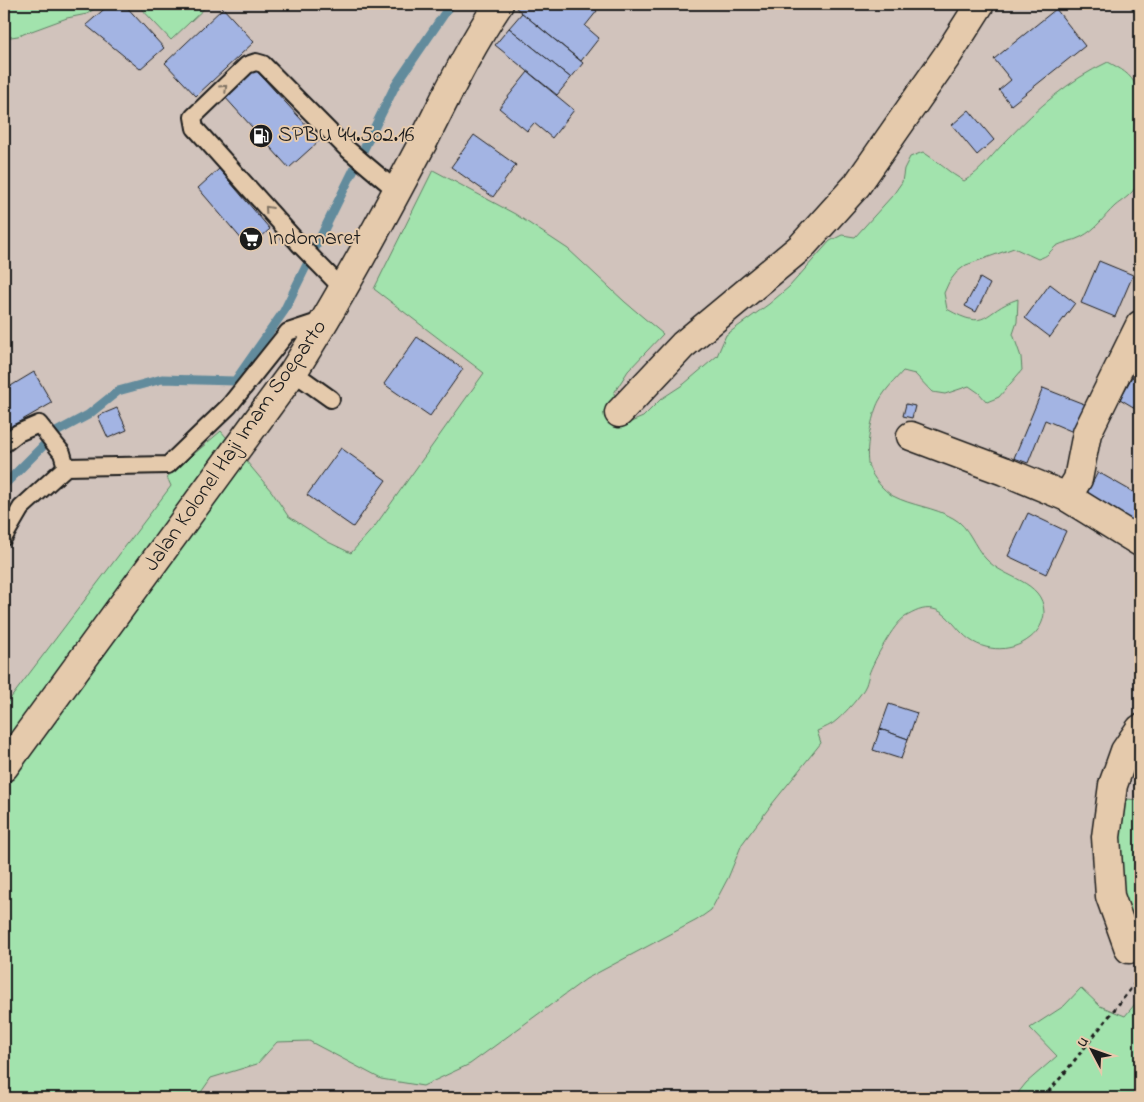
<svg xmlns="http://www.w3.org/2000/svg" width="1144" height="1102" font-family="'Indie Flower',sans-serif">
<rect width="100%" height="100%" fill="#d1c3bc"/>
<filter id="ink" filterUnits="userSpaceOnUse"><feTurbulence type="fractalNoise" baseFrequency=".02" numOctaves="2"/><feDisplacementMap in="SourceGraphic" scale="10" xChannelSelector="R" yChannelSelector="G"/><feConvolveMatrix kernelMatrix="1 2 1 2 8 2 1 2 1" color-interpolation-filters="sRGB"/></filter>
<g filter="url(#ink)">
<g fill="#a2e3ad" stroke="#5f8064">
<polygon points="4,4 101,4 87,14 67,18 18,36 4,38"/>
<polygon points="137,4 209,4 171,40"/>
<path d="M1108,62C1119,68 1132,74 1136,87C1141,103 1134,121 1134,137C1134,144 1136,149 1139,155C1143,164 1140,180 1135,188C1130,196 1121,201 1115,206C1102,218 1098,228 1081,237C1074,241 1063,242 1056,246C1047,254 1050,255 1038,259L1014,248L966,265L957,272L949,282L944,293L947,309C989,333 982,311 1018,299L1017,322L1013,334L1021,357L1022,370L999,397L987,402L979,393L969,386L945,394L932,392L915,374L903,371C895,380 885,390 879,401C872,414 864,453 869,467C873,478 883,490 893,496C912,506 934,507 953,518C970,527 973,546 986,559C1004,579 1043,580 1044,612C1044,622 1038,632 1030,638C1010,654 980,652 962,633C954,625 945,611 933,609C923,607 914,612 905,617C894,623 873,662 869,674C868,678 867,682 866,685C862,695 845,713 837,720C832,725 824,728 817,731L821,743L772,804L742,844L728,878L711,910L697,920L586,979L470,1064L423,1086L381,1079L309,1041L277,1042L257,1064L211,1078L197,1098H4V707L171,486L167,477L221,431L272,492L288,516L328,542L351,553L375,526L484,373L374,289L433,170L515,214L568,249L625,302L663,334L628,371L614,393L618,422H631L643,417L661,399L684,384L717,356L726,335L769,304L789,287L830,241L842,235L855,237L893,195L902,182L904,169L910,157L923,152C938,161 949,173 964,181C982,171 993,153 1008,139C1037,108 1069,80 1108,62Z"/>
<polygon points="1112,798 1140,800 1140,945 1111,939 1114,926"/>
<polygon points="1081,988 1100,1006 1125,1016 1140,998 1140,1098 1014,1098 1026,1083 1057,1056 1030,1028 1064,1006"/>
</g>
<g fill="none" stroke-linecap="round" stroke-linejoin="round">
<polyline stroke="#628b9c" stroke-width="9" points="4,485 58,431 88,415 118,391 162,379 235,381 284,311 395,86 451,4"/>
</g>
<g fill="#a3b4e3" stroke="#1c1c1c">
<polygon points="110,4 124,4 164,48 140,69 86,25"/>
<polygon points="515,4 588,4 597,11 585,26 599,38 581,61 522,13 514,6"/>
<polygon points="1127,4 1140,4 1140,15"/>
<polygon points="223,8 254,42 196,96 165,63"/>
<polygon points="1056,9 1085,46 1011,105 999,90 1011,80 994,59"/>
<polygon points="522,13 583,63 571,78 509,28"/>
<polygon points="509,28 571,78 557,95 495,45"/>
<polygon points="254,68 320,140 289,168 224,96"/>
<polygon points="528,72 574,110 552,138 534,123 527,131 499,108"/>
<polygon points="969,110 994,140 977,155 952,125"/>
<polygon points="474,135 516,165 493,197 451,167"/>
<polygon points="219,169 270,229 249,248 198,188"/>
<polygon points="1099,261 1133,275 1115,317 1081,303"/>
<polygon points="980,278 990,284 976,312 965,306"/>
<polygon points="1050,284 1075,303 1050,337 1025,318"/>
<polygon points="417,337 463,369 430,416 384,384"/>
<polygon points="1140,363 1140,381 1132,377"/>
<polygon points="34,372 52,403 10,427 4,415 4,390"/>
<polygon points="1132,377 1140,381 1140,411 1120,399"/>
<polygon points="1043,388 1089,406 1078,434 1045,420 1028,463 1014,458"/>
<polygon points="906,404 915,406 912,418 903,416"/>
<polygon points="117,408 127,430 108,438 98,416"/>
<polygon points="341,448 386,480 353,527 307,495"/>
<polygon points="1098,472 1140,496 1140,528 1085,497"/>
<polygon points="1028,513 1066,531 1046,574 1008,556"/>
<polygon points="889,704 917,713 908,739 880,729"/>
<polygon points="880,729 908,739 901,759 873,750"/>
</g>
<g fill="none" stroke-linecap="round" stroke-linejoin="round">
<g stroke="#1c1c1c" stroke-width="20">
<g id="service">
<polyline points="343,289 300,245 195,128 193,117 247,65 256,62 263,64 345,147 397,191"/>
<polyline points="293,372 331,399"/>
<polyline points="4,444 18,433 39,424 62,453 66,467"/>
<polyline points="4,537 21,508 66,467 168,465 229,406 288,332 324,320"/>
</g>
</g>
<g stroke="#1c1c1c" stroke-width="31">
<g id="minor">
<polyline points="619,413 683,345 801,247 857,185 947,56 980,4"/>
<polyline points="911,436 1004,471 1067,497 1078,479 1087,433 1140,325"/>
<polyline points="1067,497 1140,542"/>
<polyline points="1129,949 1110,896 1106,837 1113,785 1125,751 1140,729"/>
</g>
</g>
<g stroke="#1c1c1c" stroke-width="31">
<path id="secondary" d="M4,767L293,372C340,298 381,221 422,144C446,97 469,48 499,4"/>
</g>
<polyline stroke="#1c1c1c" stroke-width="3" stroke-dasharray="4 4" stroke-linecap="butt" points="1043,1098 1063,1075 1140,977"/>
<use href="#service" stroke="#e5caac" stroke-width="16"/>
<use href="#minor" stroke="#e5caac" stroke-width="28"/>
<use href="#secondary" stroke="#e5caac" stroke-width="28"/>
</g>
<defs><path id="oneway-chevron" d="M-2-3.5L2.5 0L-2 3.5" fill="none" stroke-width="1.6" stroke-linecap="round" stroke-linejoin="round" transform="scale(1.25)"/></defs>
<g stroke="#807364">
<use href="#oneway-chevron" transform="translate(224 88) rotate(-44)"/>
<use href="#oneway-chevron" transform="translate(268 209) rotate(-132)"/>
</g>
</g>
<defs>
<g id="fuel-disc" transform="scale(1.25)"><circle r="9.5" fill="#1c1c1c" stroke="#e5caac"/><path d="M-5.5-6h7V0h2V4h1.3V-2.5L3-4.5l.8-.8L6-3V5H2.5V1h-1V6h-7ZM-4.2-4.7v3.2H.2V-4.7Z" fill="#fff"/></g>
<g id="supermarket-disc" transform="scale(1.25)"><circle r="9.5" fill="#1c1c1c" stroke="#e5caac"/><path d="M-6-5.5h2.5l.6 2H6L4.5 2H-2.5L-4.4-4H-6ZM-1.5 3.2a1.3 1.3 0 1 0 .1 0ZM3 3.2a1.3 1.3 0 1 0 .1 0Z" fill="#fff"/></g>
</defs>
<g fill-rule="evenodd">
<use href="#fuel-disc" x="261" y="136"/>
<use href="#supermarket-disc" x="251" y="239"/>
</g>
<g text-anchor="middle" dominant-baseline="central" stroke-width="4" stroke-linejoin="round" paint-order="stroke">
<g font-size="22" fill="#1c1c1c" stroke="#e5caac" text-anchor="start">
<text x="278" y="136">SPBU 44.502.16</text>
<text x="268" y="239">Indomaret</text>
</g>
<g font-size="22" fill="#1c1c1c" stroke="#e5caac">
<text transform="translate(236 446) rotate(-55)">Jalan Kolonel Haji Imam Soeparto</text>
</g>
</g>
<rect width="1144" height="1102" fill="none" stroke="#e5caac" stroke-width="20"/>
<rect x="10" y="10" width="1124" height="1082" fill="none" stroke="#1c1c1c" stroke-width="2" filter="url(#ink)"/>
<g transform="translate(1092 1050) rotate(311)" stroke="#e5caac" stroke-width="4" paint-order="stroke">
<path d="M0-4L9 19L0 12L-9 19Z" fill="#1c1c1c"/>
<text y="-8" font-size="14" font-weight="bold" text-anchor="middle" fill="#1c1c1c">U</text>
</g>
</svg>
